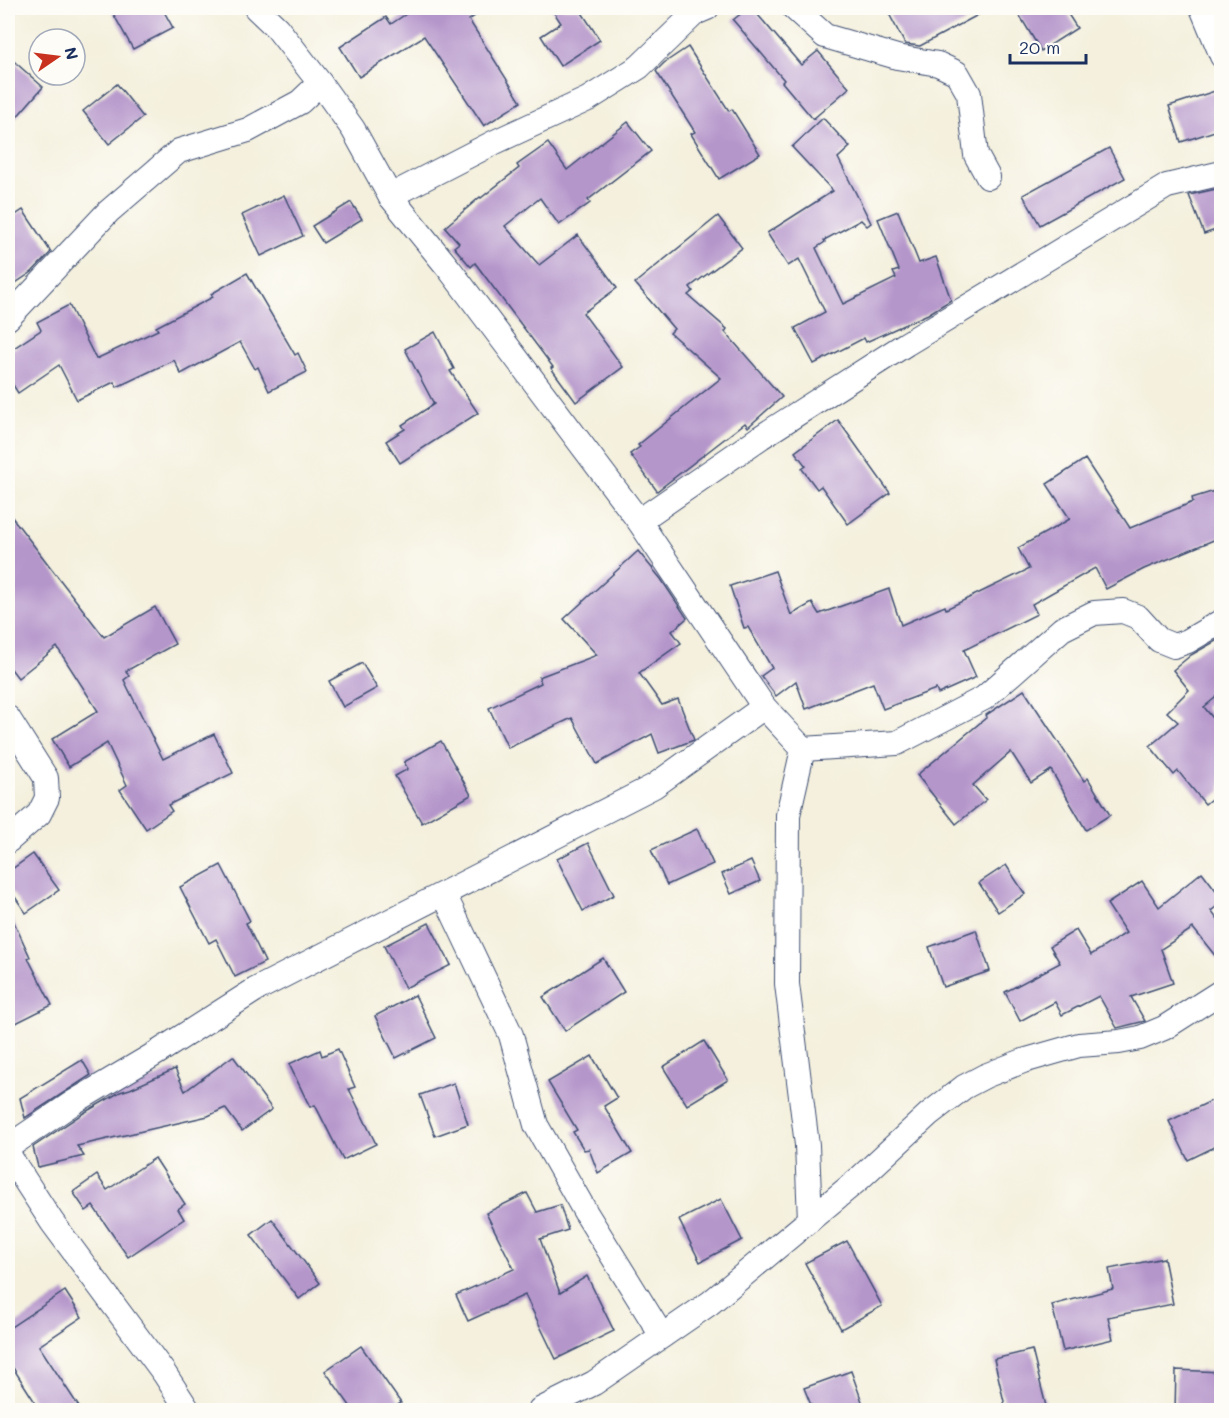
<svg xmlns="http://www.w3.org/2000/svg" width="1229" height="1418" font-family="Mali,sans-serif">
<rect width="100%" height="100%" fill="#fdfcf7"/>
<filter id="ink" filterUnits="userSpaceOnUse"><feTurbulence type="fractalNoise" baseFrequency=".0167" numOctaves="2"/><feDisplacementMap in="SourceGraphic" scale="12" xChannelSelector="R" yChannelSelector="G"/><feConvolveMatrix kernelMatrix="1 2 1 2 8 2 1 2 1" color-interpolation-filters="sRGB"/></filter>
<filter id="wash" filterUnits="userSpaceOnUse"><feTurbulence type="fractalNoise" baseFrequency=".008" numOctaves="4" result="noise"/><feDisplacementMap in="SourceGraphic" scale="24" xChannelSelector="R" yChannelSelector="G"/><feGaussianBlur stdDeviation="1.35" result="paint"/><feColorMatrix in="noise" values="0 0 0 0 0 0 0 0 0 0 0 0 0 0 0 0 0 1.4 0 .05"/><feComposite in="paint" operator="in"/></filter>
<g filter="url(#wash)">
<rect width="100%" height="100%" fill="#f4f0dd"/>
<g id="blocks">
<g fill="#b596cb">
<polygon points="110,8 162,8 173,28 133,49"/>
<polygon points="415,8 487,8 469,20 521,102 484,126 424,36 359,77 340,47 386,17 391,24"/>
<polygon points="551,8 579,8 600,40 560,66 541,36 561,23"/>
<polygon points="748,8 752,8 801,65 818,51 849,88 813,119 782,82 784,80 733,20"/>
<polygon points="886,8 991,8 920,46 905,44"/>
<polygon points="1015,8 1064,8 1077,28 1041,51"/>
<polygon points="688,47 729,111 732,109 760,154 719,179 691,134 695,132 656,71 664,63"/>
<polygon points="8,56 43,87 8,127"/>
<polygon points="117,84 143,117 109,144 83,111"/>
<polygon points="1221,89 1221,129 1181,142 1169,106"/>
<polygon points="823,118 850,147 838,158 871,223 867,226 861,220 824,240 825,242 816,248 843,304 896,278 893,272 899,270 878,219 898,211 919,263 936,257 951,300 928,314 866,342 864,338 814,364 795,328 825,312 799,259 788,266 767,233 833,191 792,147"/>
<polygon points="628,122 651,151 588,200 590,203 559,225 540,198 505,226 539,265 578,235 617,288 583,313 623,367 576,402 551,368 553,367 475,263 471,267 454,247 459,243 445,227 480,197 481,198 519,168 517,165 548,143 567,170"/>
<polygon points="1109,148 1125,178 1040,225 1023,195"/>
<polygon points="1221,188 1221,228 1204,234 1189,195"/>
<polygon points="284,195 303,236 261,256 242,215"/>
<polygon points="351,202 362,219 323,243 312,226"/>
<polygon points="23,210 51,252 32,272 8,288 8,220"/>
<polygon points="718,216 742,248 690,287 693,291 688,295 727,329 725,332 782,397 748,427 745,423 657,491 630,454 640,447 638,445 721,378 670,333 674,329 635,283"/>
<polygon points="247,273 295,355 298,353 307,372 269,391 258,367 255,369 240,342 181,374 174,360 117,387 114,382 77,400 59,365 18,393 8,377 8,352 41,330 37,322 69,305 96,359 158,330 156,327 213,297 211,294"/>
<polygon points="435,332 454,369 450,371 478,413 400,463 386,441 405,429 402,425 434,404 405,349"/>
<polygon points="838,420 890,493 848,524 821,486 817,489 802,469 806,466 795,452"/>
<polygon points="1085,459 1130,528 1193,502 1192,498 1221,489 1221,537 1144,569 1106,589 1095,568 1032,604 1037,614 964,650 976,677 938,694 936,689 883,709 873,683 806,709 796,681 776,696 761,676 772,668 748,627 744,628 730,586 775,571 791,615 812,603 819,614 889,589 901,625 945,606 946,609 1029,569 1018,548 1070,519 1047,484"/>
<polygon points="8,512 104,637 155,607 175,644 126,671 129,676 124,680 163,759 214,734 233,773 168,805 172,811 146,829 120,790 127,785 107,743 69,767 52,739 98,711 57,647 18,678 8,665"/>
<polygon points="638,551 661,579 687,618 672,631 681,643 639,673 662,705 678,699 694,740 659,753 652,734 597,764 572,718 508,748 489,708 541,683 539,677 597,655 564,619"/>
<polygon points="1221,638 1221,693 1204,707 1221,728 1221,791 1205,804 1178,771 1174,775 1150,746 1178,722 1167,712 1189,690 1173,670 1191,655"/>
<polygon points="362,663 377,688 343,707 329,681"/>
<polygon points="1024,690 1084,781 1088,778 1110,815 1086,830 1051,770 1031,783 1011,752 973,785 986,800 956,824 917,775 987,717 986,715"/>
<polygon points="441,741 471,795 422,823 395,776 408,769 404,762"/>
<polygon points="697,829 713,864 667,885 651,850"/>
<polygon points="588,843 614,895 583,911 557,859"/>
<polygon points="33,854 59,890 26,913 8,887 8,872"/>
<polygon points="751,861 760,881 731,894 722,874"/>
<polygon points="221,865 250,921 246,923 265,962 235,977 216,939 209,943 180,887"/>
<polygon points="1006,865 1025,894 998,912 979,883"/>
<polygon points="1202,872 1221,897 1221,903 1211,911 1221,924 1221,963 1193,928 1161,949 1173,983 1131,997 1145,1021 1117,1028 1099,996 1062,1015 1055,1002 1020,1021 1005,992 1060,963 1050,946 1076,930 1091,955 1126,933 1107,904 1142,881 1159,907"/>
<polygon points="8,909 30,957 28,958 52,1005 14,1024 8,1012"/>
<polygon points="429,923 451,965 405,988 384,946"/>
<polygon points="976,930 990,971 943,987 929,947"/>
<polygon points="603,958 624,992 565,1031 543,997"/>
<polygon points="415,995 436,1038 396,1058 375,1016"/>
<polygon points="704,1041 728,1080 687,1105 663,1067"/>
<polygon points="338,1049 355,1087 349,1089 376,1144 343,1160 315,1105 310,1107 289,1064 320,1050 322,1056"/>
<polygon points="233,1056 272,1109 242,1131 225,1108 208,1116 77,1146 84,1156 38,1167 33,1147 82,1114 120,1092 130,1089 175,1069 185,1091"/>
<polygon points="592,1056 617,1098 604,1106 632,1153 598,1173 589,1149 584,1150 573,1132 577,1130 548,1082"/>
<polygon points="82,1060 91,1075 25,1118 20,1098"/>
<polygon points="454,1083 468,1124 435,1136 420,1095"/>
<polygon points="1213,1100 1221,1118 1221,1144 1188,1160 1169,1121"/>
<polygon points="155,1158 185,1204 178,1209 184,1219 128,1257 93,1206 86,1211 73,1192 97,1175 107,1190"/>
<polygon points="527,1193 537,1212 560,1205 568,1230 540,1239 560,1293 587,1276 614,1331 556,1359 525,1295 468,1321 456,1295 514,1269 486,1213"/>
<polygon points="721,1199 742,1240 700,1262 679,1220"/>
<polygon points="272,1219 320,1283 299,1299 251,1235"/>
<polygon points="847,1241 882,1306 841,1329 805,1263"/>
<polygon points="1164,1258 1173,1304 1108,1317 1113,1339 1063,1351 1052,1305 1113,1289 1109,1269"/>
<polygon points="65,1291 82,1317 39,1346 81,1410 40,1410 8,1360 8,1329"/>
<polygon points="361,1346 401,1403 390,1410 353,1410 325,1371"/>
<polygon points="1032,1350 1047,1410 1006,1410 994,1359"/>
<polygon points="1176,1370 1221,1372 1221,1410 1175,1410"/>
<polygon points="851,1371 865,1410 813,1410 804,1388"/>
</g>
</g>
</g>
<g filter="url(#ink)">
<use href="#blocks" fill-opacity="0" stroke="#3c4c71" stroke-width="1.5"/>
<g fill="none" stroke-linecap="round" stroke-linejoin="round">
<g stroke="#3c4c71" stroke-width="26">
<g id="street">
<polyline points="256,8 277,28 320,83 353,129 390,196 450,270 639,521 764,707 803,749 788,815 787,984 807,1145 810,1220"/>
<polyline points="794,8 825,36 897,57 938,64 957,73 969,94 976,155 988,177"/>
<polyline points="1202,8 1222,56"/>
<polyline points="390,196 495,142 588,99 639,67 695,13 707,8"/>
<polyline points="8,318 108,212 179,151 248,130 300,102 320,83"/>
<polyline points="639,521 761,437 906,344 1167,186 1222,173"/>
<polyline points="8,718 46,778 47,798 39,814 8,841"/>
<polyline points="803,749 897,743 984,698 1062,629 1094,613 1123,611 1138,617 1159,640 1174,646 1188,641 1222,621"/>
<polyline points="444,894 511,1035 536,1125 586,1213 662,1336"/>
<polyline points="8,1147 74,1102 155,1054 255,990 654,786 764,707"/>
<polyline points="8,1154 52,1222 164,1373 188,1410"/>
<polyline points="540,1410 594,1383 710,1303 860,1178 929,1114 964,1087 985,1076 1023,1061 1079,1045 1119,1042 1140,1038 1164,1028 1222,991"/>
</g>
</g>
<use href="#street" stroke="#fff" stroke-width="24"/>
</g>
</g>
<rect width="1229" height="1418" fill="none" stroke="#fdfcf7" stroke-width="30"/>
<g transform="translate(57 57) rotate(76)"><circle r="28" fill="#fdfcf7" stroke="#a3aaba" stroke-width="1.5"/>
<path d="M0-4.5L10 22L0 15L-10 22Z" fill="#c8321e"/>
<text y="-9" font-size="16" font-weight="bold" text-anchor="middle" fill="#1b2f5e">N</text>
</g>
<path d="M1010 54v9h76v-9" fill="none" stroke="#1b2f5e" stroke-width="3"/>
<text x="1019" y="54" font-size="18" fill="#1b2f5e" stroke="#fdfcf7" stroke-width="4.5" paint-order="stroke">20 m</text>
</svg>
